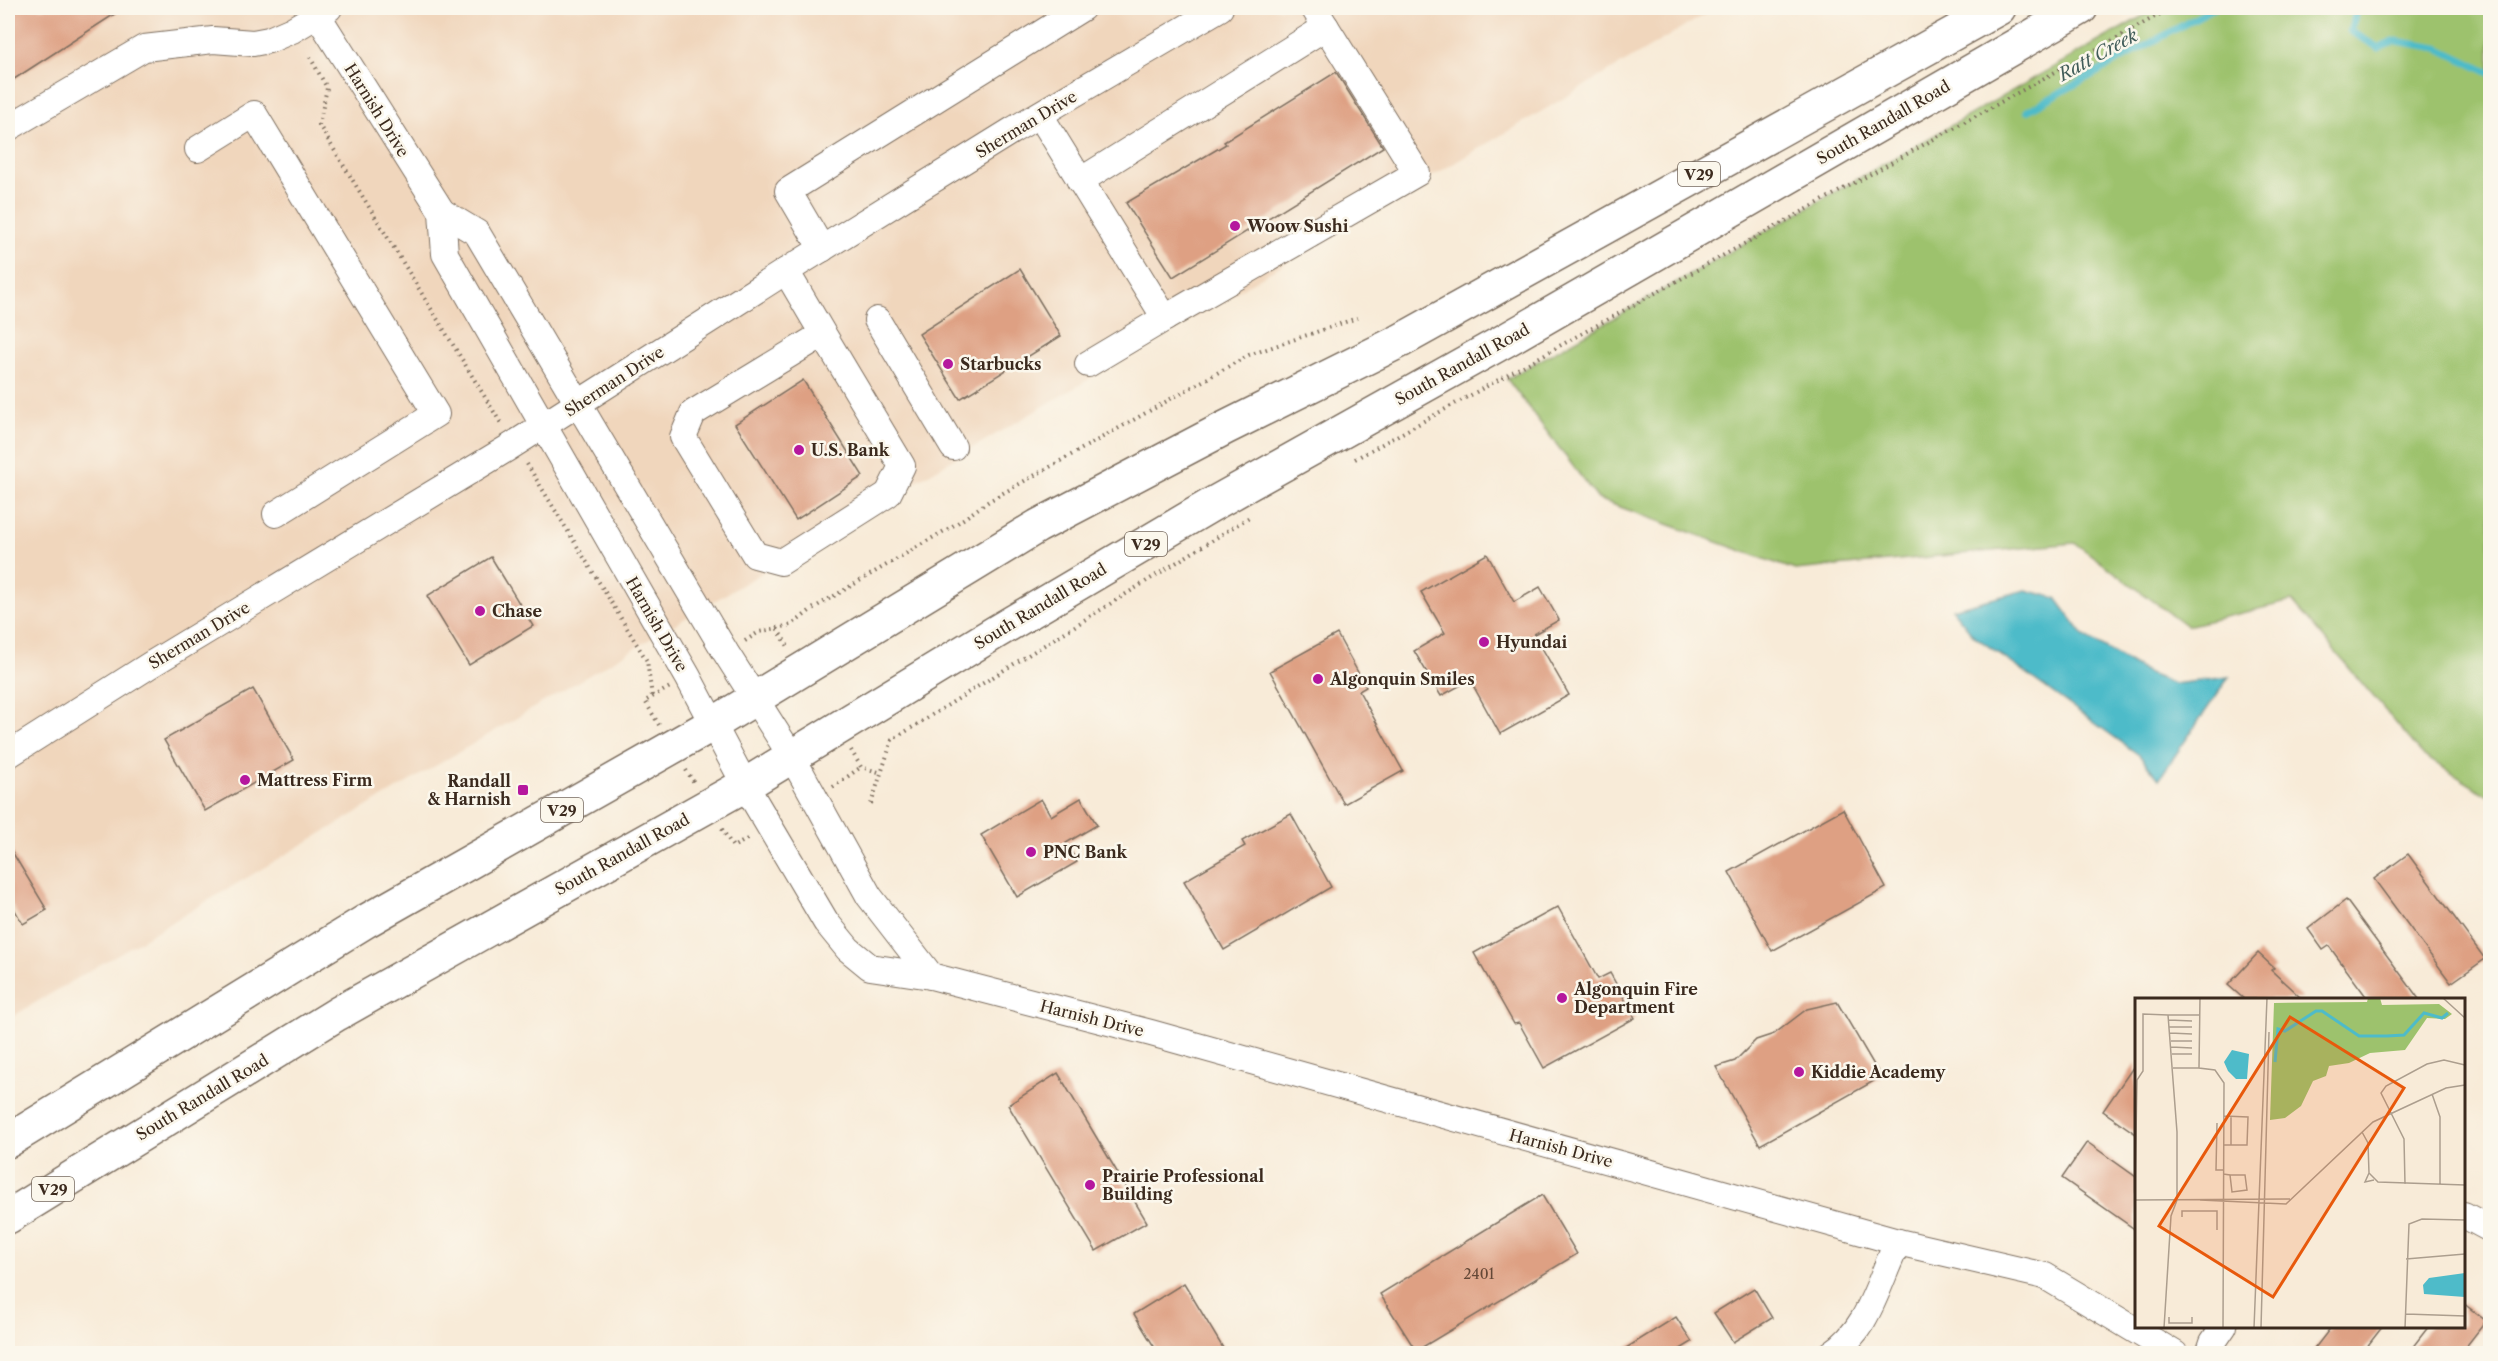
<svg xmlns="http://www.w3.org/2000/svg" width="2498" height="1361" font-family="'Libre Caslon Text',serif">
<rect width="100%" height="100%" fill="#fbf7ec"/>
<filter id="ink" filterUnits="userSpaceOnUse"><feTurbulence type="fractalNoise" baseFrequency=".0167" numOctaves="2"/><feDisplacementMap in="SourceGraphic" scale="12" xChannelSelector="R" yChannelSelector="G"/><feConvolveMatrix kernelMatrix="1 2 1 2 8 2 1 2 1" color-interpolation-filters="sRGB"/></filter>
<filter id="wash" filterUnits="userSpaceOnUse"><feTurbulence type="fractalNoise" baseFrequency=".008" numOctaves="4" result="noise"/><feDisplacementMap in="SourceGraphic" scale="24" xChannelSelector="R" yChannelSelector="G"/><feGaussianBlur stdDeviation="1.35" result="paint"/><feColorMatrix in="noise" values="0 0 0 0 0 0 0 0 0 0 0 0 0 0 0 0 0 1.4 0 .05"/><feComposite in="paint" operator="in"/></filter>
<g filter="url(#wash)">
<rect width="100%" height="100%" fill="#f8ebd8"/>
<polygon fill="#f0d6bc" points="8,8 1716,8 8,1019"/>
<polygon fill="#9dc26d" stroke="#6c7646" stroke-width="1.5" points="2157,8 2490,8 2490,797 2424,756 2292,601 2187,626 2075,543 1795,570 1598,499 1507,379"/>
<polygon fill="#4ebbc9" stroke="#447274" stroke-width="1.5" points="2026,590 2056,598 2084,636 2149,674 2174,684 2229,677 2159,779 2139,755 1973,635 1952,609"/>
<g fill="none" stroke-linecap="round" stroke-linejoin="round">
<g stroke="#4ebbc9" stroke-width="7">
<polyline points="2362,8 2356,13 2350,31 2379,48 2396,41 2438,48 2490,73"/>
<polyline points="2027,111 2214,8"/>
</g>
</g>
<g id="blocks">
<g fill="#dea083">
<polygon points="8,8 124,8 8,83"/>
<polygon points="1336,72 1383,147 1173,277 1126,203 1226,144 1224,142"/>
<polygon points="1020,269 1061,336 960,399 919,334"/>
<polygon points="803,380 863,476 796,520 735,424"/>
<polygon points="1487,554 1514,602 1540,587 1559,620 1534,634 1569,695 1500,734 1470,680 1441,696 1414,651 1445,633 1421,592"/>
<polygon points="491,557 533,626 469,665 427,596"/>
<polygon points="1337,634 1366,687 1359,691 1403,771 1344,804 1270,671"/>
<polygon points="253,689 294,760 205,811 164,740"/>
<polygon points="1081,798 1097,825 1066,843 1077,862 1017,897 981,835 1041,799 1051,816"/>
<polygon points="1843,809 1886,888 1772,951 1729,872"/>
<polygon points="1291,814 1331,887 1224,950 1184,881 1245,846 1242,841"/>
<polygon points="8,845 47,910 23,924 8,898"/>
<polygon points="2408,854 2485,959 2451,983 2374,879"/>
<polygon points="2346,900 2419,999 2368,999 2329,946 2323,950 2308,929"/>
<polygon points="1558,907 1598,979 1610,973 1635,1018 1544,1068 1519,1023 1514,1024 1474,953"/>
<polygon points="2258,953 2274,968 2271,970 2302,999 2244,999 2228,985"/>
<polygon points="1837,1002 1881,1077 1760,1145 1716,1067 1735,1061 1756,1040 1774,1034 1807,1009"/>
<polygon points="2136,1063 2136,1134 2103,1111"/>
<polygon points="1058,1073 1147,1222 1096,1251 1008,1105"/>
<polygon points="2087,1142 2136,1177 2136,1230 2062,1178"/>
<polygon points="1542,1195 1577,1254 1416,1351 1380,1294"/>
<polygon points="1184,1283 1226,1353 1158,1353 1134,1314"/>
<polygon points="1754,1288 1772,1318 1733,1342 1714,1313"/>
<polygon points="2463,1303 2486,1321 2461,1353 2408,1353 2429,1326 2463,1326"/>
<polygon points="1676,1317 1692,1342 1674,1353 1618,1353"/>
<polygon points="2332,1326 2383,1326 2362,1353 2311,1353"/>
</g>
</g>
</g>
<g filter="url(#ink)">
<use href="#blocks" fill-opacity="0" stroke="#7d6e5f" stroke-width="1.5"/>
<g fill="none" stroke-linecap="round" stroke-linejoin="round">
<g stroke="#7d6e5f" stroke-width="28">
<g id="minor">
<polyline points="313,8 442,212 445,254 688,677 745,785 826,922 848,949 870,967 931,976 1151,1033 1898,1242 2045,1276 2175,1354"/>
<polyline points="1040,115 1165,318 1417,173 1314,8"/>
<polyline points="8,128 144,48 213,40 253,43 269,40 292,30 329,8"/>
<polyline points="198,149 254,114 436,414 276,514"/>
<polyline points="1080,181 1326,27"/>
<polyline points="442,212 477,233 726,653 792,757 869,896 931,976"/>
<polyline points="822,249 788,191 1082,8"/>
<polyline points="786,271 823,334 693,413 683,437 755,555 781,562 888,494 902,466 823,334"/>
<polyline points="877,320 953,447"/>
<polyline points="1088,364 1165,318"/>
<polyline points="8,755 150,665 508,448 786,271 1013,130 1220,8"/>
<polyline points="2464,1215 2490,1229"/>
<path d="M1831,1354C1870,1329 1878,1281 1898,1242"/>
<polyline points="2209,1354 2213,1342 2224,1326"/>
</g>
</g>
<g stroke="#7d6e5f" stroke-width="36">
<g id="major">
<polyline points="8,1141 366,921 713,724 1038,526 1225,428 1400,341 1999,8"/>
<polyline points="8,1217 337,1014 745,785 996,632 1211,505 1506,340 2081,8"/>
</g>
</g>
<g stroke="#7d6e5f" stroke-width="4" stroke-dasharray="1.5 4.5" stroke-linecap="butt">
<polyline points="310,57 327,88 319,125 502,425"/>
<polyline points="1355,459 2171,8"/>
<polyline points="527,464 647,661 652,696"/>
<polyline points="777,628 792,625 812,609 956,524 989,501 1249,355 1357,318"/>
<polyline points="745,641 759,632 777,628 789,648"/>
<polyline points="659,725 645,701 670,687"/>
<polyline points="851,750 861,767 882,773"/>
<polyline points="686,770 695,784"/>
<polyline points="833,787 861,767"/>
<polyline points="871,804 892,740 1251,516"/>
<polyline points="722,829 733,847 749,838"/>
</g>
<use href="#minor" stroke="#fff" stroke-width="26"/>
<use href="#major" stroke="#fff" stroke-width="33"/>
</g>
</g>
<g fill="#b5179e" stroke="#fbf7ec" stroke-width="2">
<circle cx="1235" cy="226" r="6"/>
<circle cx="948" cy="364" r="6"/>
<circle cx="799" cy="450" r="6"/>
<circle cx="480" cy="611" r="6"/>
<circle cx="1484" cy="642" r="6"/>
<circle cx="1318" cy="679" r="6"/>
<circle cx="245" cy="780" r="6"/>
<rect x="517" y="784" width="12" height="12" rx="3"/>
<circle cx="1031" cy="852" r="6"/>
<circle cx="1562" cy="998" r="6"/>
<circle cx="1799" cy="1072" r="6"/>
<circle cx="1090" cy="1185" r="6"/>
</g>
<g text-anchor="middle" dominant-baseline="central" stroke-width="5" stroke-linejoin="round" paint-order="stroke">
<g font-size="14" fill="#644837">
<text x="1479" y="1274">2401</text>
</g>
<g fill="#fbf7ec" stroke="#75685c" stroke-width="1.5">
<rect x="1678" y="162" width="42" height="24" rx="4.5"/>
<rect x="1125" y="532" width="42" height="24" rx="4.5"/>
<rect x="541" y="798" width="42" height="24" rx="4.5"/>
<rect x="32" y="1177" width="42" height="24" rx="4.5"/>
</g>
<g font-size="15" font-weight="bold" fill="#3b2a1e">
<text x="1699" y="174">V29</text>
<text x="1146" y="544">V29</text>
<text x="562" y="810">V29</text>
<text x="53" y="1189">V29</text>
</g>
<g font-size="16" fill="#3b2a1e" stroke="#fbf7ec">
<text transform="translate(377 110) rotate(58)">Harnish Drive</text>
<text transform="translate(1883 122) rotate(-30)">South Randall Road</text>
<text transform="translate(1026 124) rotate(-31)">Sherman Drive</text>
<text transform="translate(1462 364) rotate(-29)">South Randall Road</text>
<text transform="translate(614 381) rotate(-33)">Sherman Drive</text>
<text transform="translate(1040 606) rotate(-31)">South Randall Road</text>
<text transform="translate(657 624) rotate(60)">Harnish Drive</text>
<text transform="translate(199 635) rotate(-31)">Sherman Drive</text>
<text transform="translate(622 854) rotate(-29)">South Randall Road</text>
<text transform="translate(1092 1018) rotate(14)">Harnish Drive</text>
<text transform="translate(202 1097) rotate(-31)">South Randall Road</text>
<text transform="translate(1561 1148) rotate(15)">Harnish Drive</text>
</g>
<g font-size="16" font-weight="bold" fill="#3b2a1e" stroke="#fbf7ec" text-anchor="start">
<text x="1247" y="226">Woow Sushi</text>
<text x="960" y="364">Starbucks</text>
<text x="811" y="450">U.S. Bank</text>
<text x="492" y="611">Chase</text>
<text x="1496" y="642">Hyundai</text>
<text x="1330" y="679">Algonquin Smiles</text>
<text x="257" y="780">Mattress Firm</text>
<text x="511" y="781" text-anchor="end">Randall<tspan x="511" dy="18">&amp; Harnish</tspan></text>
<text x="1043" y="852">PNC Bank</text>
<text x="1574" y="989">Algonquin Fire<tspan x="1574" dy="18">Department</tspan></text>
<text x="1811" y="1072">Kiddie Academy</text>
<text x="1102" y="1176">Prairie Professional<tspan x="1102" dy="18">Building</tspan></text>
</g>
<g font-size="18" font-style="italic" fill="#425d5a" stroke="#fbf7ec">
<text transform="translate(2098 55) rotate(-29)">Ratt Creek</text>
</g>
</g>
<g transform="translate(2135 998)">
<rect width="330" height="330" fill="#f8ebd8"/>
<path d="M233,0H245L247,7L304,6L317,16L310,21L292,20L270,52L235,55L214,65L194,68L191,78L178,83L166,108L150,120L135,122L139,5L232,4Z" fill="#9dc26d"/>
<path d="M97,52L114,56L112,81H101L93,73L89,64ZM330,275V299L289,296L288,287L294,280Z" fill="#4ebbc9"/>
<path fill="none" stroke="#4ebbc9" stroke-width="3" d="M140,64L143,31L150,33L181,13H187L224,38H252L269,37L289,15L307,20L313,15"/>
<path fill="none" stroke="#ac9e8e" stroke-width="1.5" d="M65,0L64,70L80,72L89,85L88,330M308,0L330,20M34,22L57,23M34,29H57M35,35L57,36M36,43H57M36,49L57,50M37,56H57M38,70H64M297,96L305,119V187M96,119V147M82,125L81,172H88M227,134L233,145L234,175L243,184L330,187M88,147H112L113,119L89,118M234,175L230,184L239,182M88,176L95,177L97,194L112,192L110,177H95M270,186L269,141L246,95L251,88L292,66L309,62L330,67M0,195L2,82L8,73V16L33,17M0,202L155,201M65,202L151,206L238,124L311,90L330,87M47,219V213H82V232M271,261L330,256M0,264V330M271,316L330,318M34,319V325H57V319M29,330L36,218L42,202V134L33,17H65M119,330L132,0M126,330L134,34M270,330L274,226L287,221L330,222"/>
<path fill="#e8590c" fill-opacity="0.15" stroke="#e8590c" stroke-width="3" d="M155,19L269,90L138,299L24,228Z"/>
<rect width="330" height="330" fill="none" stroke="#3b2a1e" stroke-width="3"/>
</g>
<rect width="2498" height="1361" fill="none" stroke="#fbf7ec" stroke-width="30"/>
</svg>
